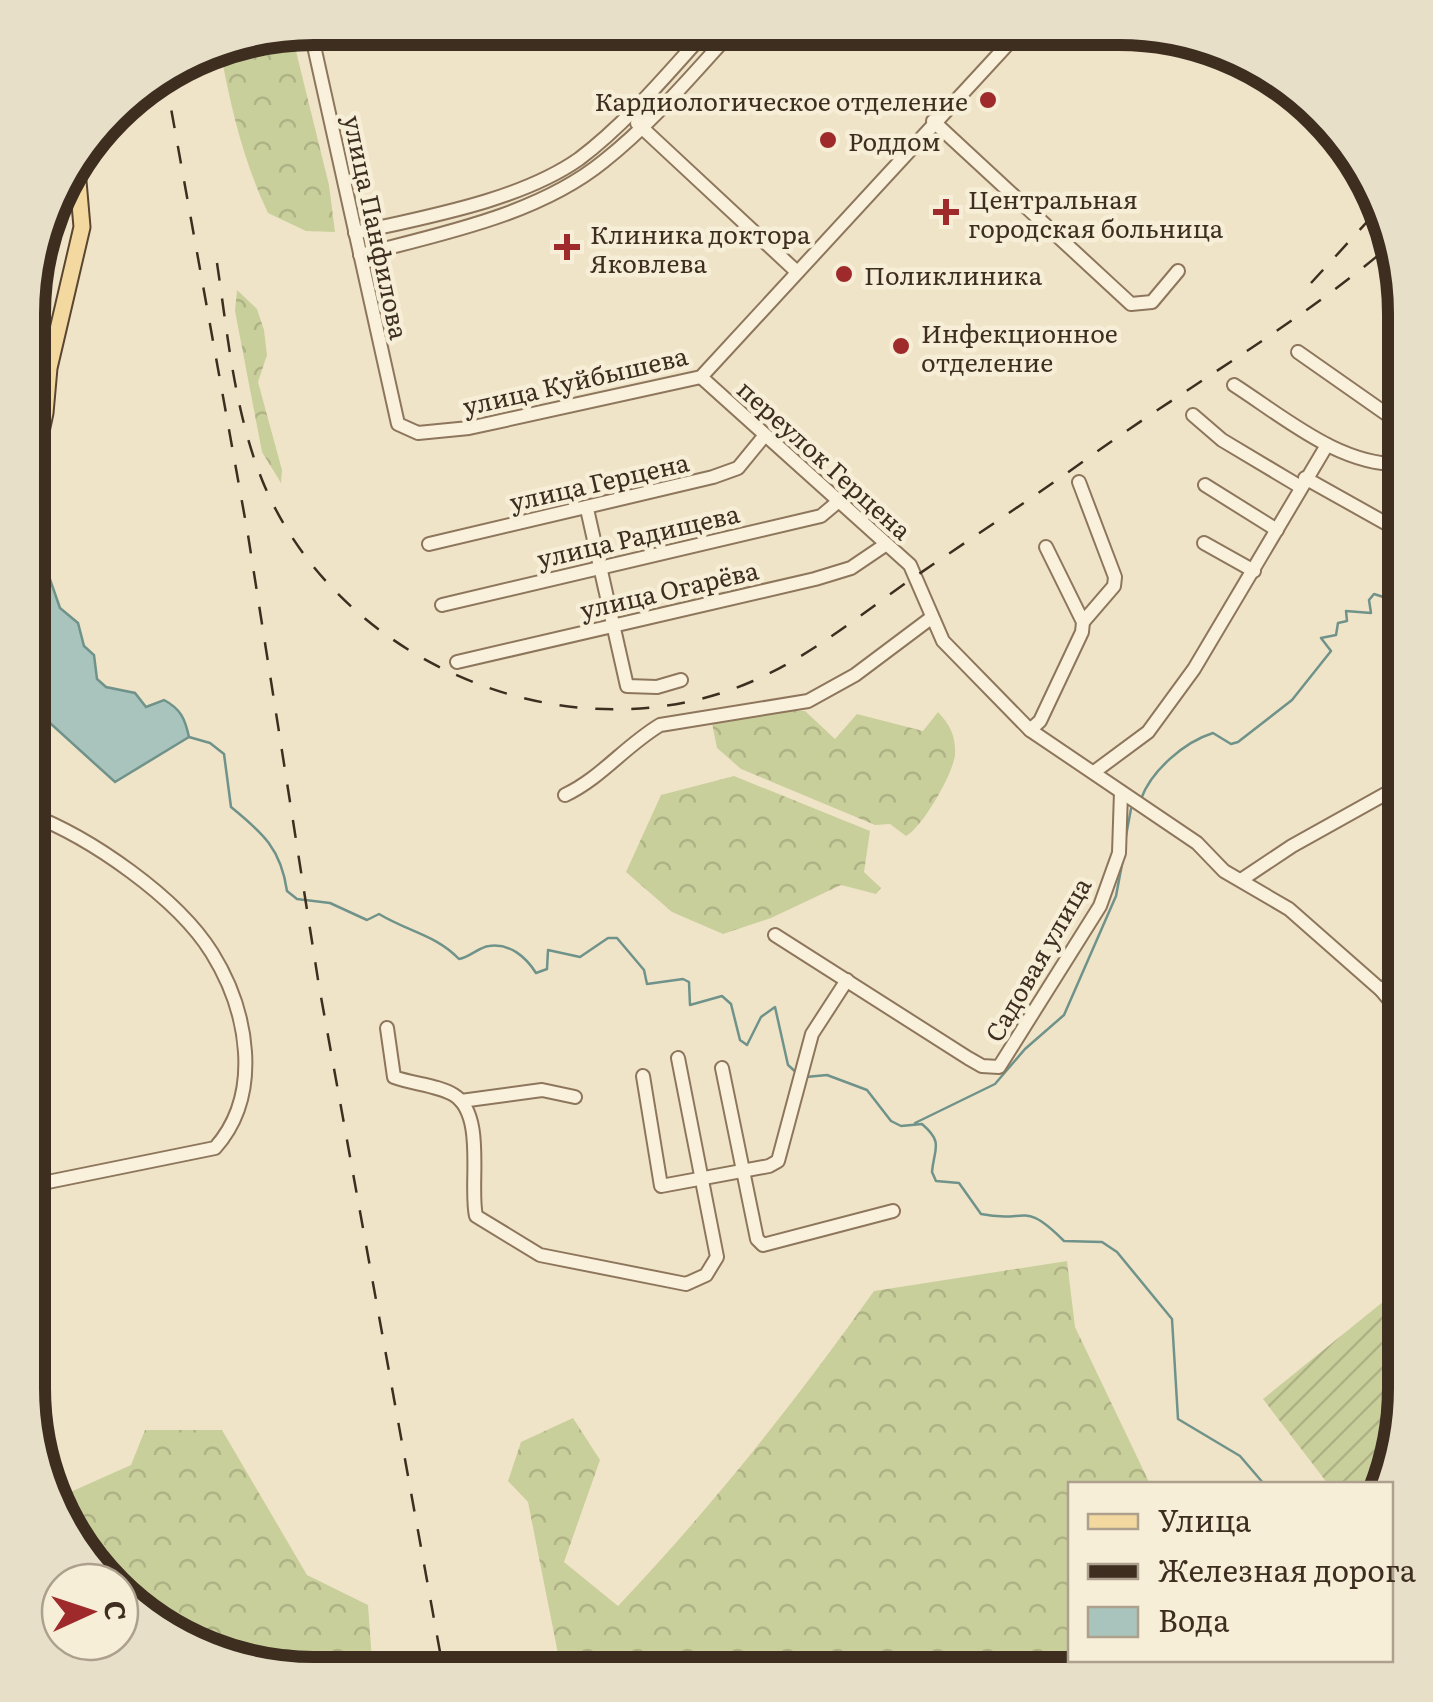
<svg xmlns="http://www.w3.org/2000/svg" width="1433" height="1702" font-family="Literata,serif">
<defs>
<pattern id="forest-crowns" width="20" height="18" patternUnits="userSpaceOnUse" patternTransform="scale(2.5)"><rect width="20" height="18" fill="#c9cf9b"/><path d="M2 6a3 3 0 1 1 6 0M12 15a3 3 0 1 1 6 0" fill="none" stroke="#aeb285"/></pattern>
<pattern id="garden-furrows" width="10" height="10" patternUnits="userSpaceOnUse" patternTransform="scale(2.5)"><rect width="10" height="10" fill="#c9cf9b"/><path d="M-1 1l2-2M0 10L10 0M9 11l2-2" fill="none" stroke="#aeb285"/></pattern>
</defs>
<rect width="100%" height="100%" fill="#f0e4c8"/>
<g fill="url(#forest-crowns)">
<path d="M291,31L329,185L335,232L306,231L268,213C242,158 230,104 219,44Z"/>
<polygon points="237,290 257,309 264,330 267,355 258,382 282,470 281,483 262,452 235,311"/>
<path d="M767,709L805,711L835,739L857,714L923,731L938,712C950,725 956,736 955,755C953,774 922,828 906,836L890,824L875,825L741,769L717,748L712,723Z"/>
<polygon points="734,776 870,831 864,872 881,888 876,894 841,885 771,918 723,934 672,912 626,872 661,795"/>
<path d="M1067,1261L1075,1327L1150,1484H1070V1660H1185L1138,1674H562L528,1502L508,1481L521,1442L573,1418L600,1460L564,1562L618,1606C712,1507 795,1402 874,1291Z"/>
<polygon points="145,1430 222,1430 307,1575 368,1605 373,1674 294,1674 155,1627 120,1589 120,1582 113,1582 66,1532 57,1498 131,1465"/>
</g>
<polygon fill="url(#garden-furrows)" points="1405,1284 1405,1408 1381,1484 1328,1484 1263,1399"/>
<path fill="#a9c4bc" stroke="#6f938a" stroke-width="2.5" d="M29,534L38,545L60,608L78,623L84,646L94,655L97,679L106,687L135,693L146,707L164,700C181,709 185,719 189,737L115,782L29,704Z"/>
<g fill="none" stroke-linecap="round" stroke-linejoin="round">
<g stroke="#6f938a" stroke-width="2.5">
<path d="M189,737L210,743L224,754L231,807C263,833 281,849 287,891L297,899L330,903L367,920L379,914C409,932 436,935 459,959C470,957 479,947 489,946C510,943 526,957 536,973L547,969L548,950L580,957L608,938H617L644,970L647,984L683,979L689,982L690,1005L722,996L731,1004L740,1040L747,1045L761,1017L775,1007L788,1065L798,1074"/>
<path d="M1141,799C1151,771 1184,742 1213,733L1231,744L1238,742L1292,700L1331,651L1321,638L1336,635L1338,623L1347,621L1346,611L1371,613L1369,600L1374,594L1405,604"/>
<polyline points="1125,841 1131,809"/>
<path d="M806,1077L827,1075L867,1090L891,1121L901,1126L922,1124C944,1143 934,1148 932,1172L936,1181L959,1183L981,1214C1028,1224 1022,1199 1064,1241L1102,1242L1117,1252L1172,1319L1178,1419L1240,1456L1264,1484"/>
<polyline points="915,1123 995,1084 1025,1049 1064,1015 1116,896 1123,859"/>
</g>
<g stroke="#8d765c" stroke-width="16">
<g id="minor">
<polyline points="310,28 398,424 418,433 469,428 701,377 1021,30"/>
<polyline points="933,121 1131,304 1152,302 1178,271"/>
<polyline points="637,123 797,272"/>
<path d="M355,233C425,217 519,201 579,159C627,123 668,73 708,29"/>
<path d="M360,255C440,234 538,215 604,161C652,123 693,74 734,29"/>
<polyline points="1298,352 1395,420 1396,438 1405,454"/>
<polyline points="701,377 910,565 943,641 1030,730 1197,843 1224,871 1289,909 1381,990 1405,1019"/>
<path d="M1234,385C1284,417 1342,468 1405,464"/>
<polyline points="1193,415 1222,440 1299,486"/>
<polyline points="1305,478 1405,534"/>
<polyline points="1079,482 1115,577 1114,586 1083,622"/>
<polyline points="1205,485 1277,530"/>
<polyline points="587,509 627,686 657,687 681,680"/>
<polyline points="1204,543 1254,571"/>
<polyline points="429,544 713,477 738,468 765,435"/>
<polyline points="442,605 821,516 840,500"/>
<polyline points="457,662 815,579 851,568 885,545"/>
<polyline points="1030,730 1040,721 1082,632 1083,622 1046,547"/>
<polyline points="1094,772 1148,732 1194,669 1327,445"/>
<path d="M565,795C601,778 625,746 660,725L808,701L855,675L931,618"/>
<polyline points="1241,880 1292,846 1405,783"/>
<polyline points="775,935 968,1058 982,1066 999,1067 1100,906 1119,853 1121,792"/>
<polyline points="1381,990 1405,972"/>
<path d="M387,1028L394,1077C412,1084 438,1085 454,1095C486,1115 469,1186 476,1216L540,1255L686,1284L706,1275L717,1257L678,1058"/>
<polyline points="722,1068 757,1239 763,1245 893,1211"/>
<polyline points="643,1076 661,1186 769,1166 778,1161 812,1034 847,980"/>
<polyline points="461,1101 542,1090 575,1097"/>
<path d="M28,1186L215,1148C263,1094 248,1011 212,953C177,897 90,837 29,814"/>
</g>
</g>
<g stroke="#5b4430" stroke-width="19">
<polyline id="major" points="30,483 45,413 49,368 82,227 76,158"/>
</g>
<use href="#minor" stroke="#faf1dc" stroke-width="12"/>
<use href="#major" stroke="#f3d9a0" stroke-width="15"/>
<g stroke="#3d2e20" stroke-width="2.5" stroke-dasharray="18 18" stroke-linecap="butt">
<polyline points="165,75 248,535 319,986 444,1674"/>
<path d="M217,263C228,337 235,417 265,487C343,667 573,760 753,681C811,656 861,614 913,578C976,535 1040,493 1102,448C1197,381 1300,322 1388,247"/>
<polyline points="1311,283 1378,210"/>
</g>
</g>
<g fill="#9e2a2b" stroke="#f7eed8" stroke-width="4">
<circle cx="988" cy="100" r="10"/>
<circle cx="828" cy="140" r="10"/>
<path d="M941 197h10v10h10v10h-10v10h-10v-10h-10v-10h10z"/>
<path d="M562 232h10v10h10v10h-10v10h-10v-10h-10v-10h10z"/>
<circle cx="844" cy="274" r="10"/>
<circle cx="901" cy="346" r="10"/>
</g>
<g text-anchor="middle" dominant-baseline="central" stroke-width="9" stroke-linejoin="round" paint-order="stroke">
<g font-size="25" fill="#3d2e20" stroke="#f7eed8" text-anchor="start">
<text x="968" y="100" text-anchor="end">Кардиологическое отделение</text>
<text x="848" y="140">Роддом</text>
<text x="968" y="198">Центральная<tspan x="968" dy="29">городская больница</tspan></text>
<text x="590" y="233">Клиника доктора<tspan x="590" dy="29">Яковлева</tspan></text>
<text x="864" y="274">Поликлиника</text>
<text x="921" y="332">Инфекционное<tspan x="921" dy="29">отделение</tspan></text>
</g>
<g font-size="25" fill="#3d2e20" stroke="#f7eed8">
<text transform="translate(377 227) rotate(78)">улица Панфилова</text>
<text transform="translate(575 380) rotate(-13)">улица Куйбышева</text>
<text transform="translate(825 459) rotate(42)">переулок Герцена</text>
<text transform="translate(599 481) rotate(-13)">улица Герцена</text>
<text transform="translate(638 535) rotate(-13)">улица Радищева</text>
<text transform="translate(669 589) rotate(-13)">улица Огарёва</text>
<text transform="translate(1037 959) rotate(-60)">Садовая улица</text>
</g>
</g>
<path d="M0 0H1433V1702H0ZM314 45H1119A269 269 0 0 1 1388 314V1388A269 269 0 0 1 1119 1657H314A269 269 0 0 1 45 1388V314A269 269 0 0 1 314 45Z" fill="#e8dfc9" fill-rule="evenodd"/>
<path fill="none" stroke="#3d2e20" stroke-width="12" d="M314 45H1119A269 269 0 0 1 1388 314V1388A269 269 0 0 1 1119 1657H314A269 269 0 0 1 45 1388V314A269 269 0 0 1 314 45Z"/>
<rect x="1068" y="1482" width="325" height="180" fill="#f7eed8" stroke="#ada18e" stroke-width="2.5"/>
<rect x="1088" y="1514" width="50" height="15" fill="#f3d9a0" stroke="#ada18e" stroke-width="2.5"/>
<text x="1158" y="1532" font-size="30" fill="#3d2e20">Улица</text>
<rect x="1088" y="1564" width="50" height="15" fill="#3d2e20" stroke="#ada18e" stroke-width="2.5"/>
<text x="1158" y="1582" font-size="30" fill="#3d2e20">Железная дорога</text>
<rect x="1088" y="1607" width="50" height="30" fill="#a9c4bc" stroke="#ada18e" stroke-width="2.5"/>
<text x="1158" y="1632" font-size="30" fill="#3d2e20">Вода</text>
<g transform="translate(90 1612) rotate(87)"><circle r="48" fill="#f7eed8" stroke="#ada18e" stroke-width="2.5"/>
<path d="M0-8L18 38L0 25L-18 38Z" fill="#9e2a2b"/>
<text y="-15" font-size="28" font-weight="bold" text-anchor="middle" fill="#3d2e20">С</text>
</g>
</svg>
